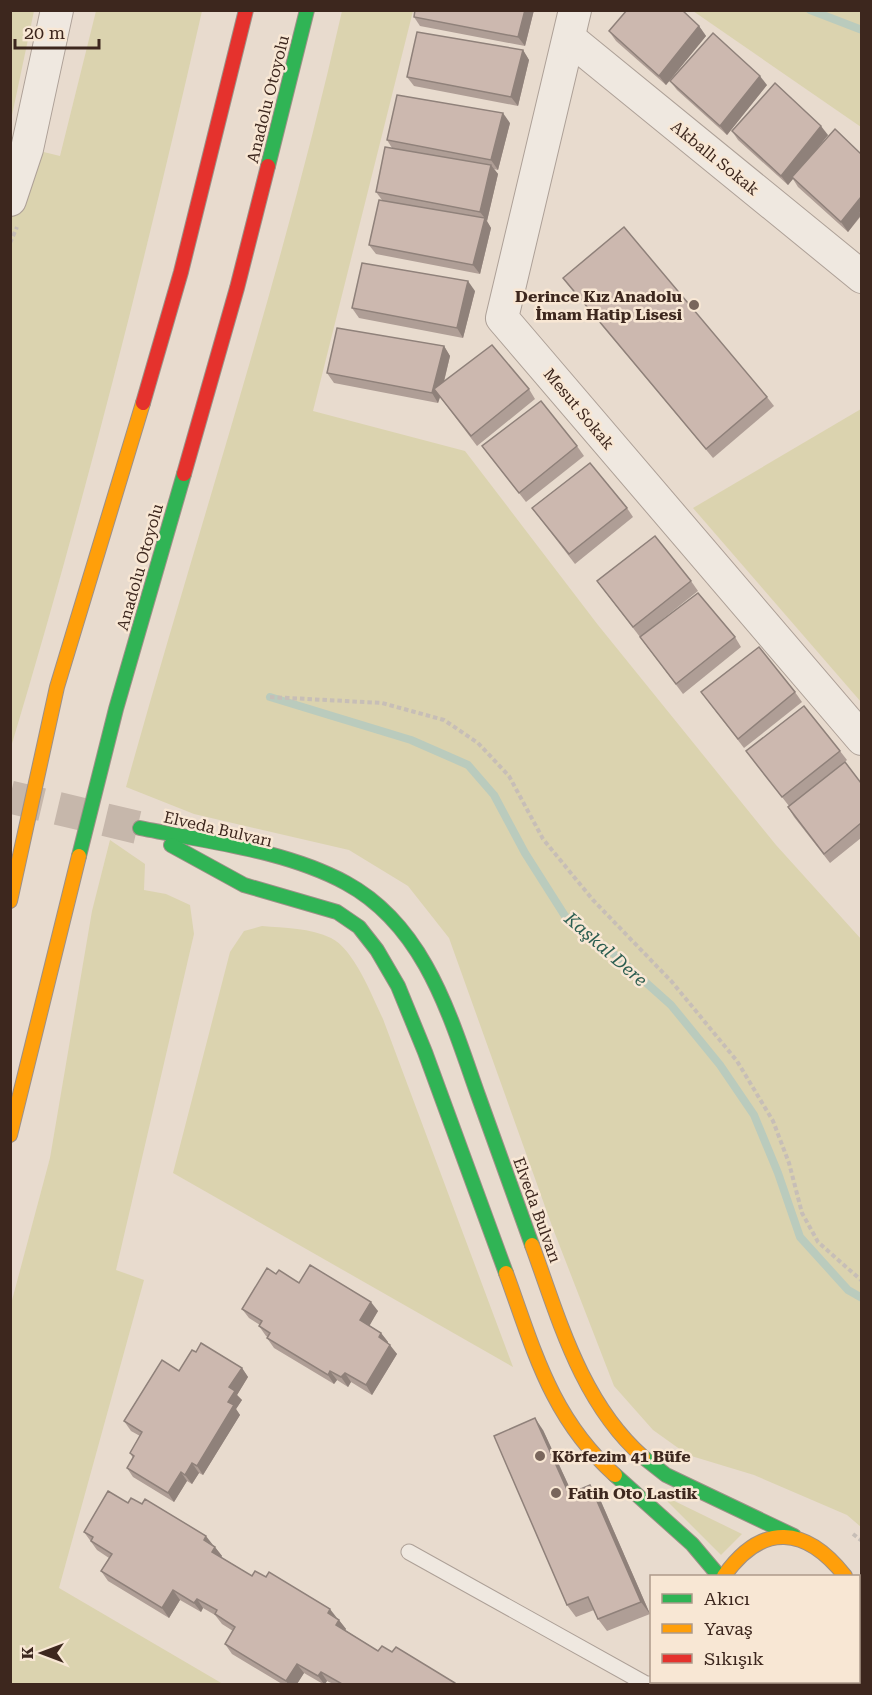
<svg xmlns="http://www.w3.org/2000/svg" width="872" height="1695" font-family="'Roboto Serif',serif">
<rect width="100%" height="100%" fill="#e8dbce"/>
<g fill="#dbd3af">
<polygon points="11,10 34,11 11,120 10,11"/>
<path d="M96,11H202C146,258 84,504 11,747V144L60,156Z"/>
<path d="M342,11H413L313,411L465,451L598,625L776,845L861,939V1527L847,1515L754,1475L688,1455L653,1430L614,1386L552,1226L449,938L408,886L349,850L194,814L126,787C198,528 283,273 342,11Z"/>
<polygon points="693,11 861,11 861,127"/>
<polygon points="861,409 861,702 693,508"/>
<polygon points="110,840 145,864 144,890 166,894 190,905 194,934 116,1270 144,1280 59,1588 223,1684 11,1684 11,1304 50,1158 92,911"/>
<path d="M262,926C284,928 311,928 331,938C354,949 372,996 383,1019L513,1367L173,1173L230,952L244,931Z"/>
<polygon points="660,1494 742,1534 721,1555"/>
</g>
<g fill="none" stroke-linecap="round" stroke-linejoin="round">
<g stroke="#bacbbd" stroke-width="8">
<polyline points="810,10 862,30"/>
<polyline points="270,697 411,740 468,765 494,795 525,853 565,916 614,954 671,1005 720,1065 754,1115 778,1173 800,1237 848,1290 862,1298"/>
</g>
<polyline stroke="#c6b7ab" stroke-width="33" stroke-dasharray="33 16" stroke-linecap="butt" points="10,797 140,828"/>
<g stroke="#ada097" stroke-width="17">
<polyline id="lane" points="409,1552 646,1684 652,1684"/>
</g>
<g stroke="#ada097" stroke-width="34">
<g id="street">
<polyline points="575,10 502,318 862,739"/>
<polyline points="569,38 862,277"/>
<polyline points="10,200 27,149 57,10"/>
</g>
</g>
<g stroke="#9d9087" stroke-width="16">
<g id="fast">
<polyline points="268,166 307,10"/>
<path d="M140,828C208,842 285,850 346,883C425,926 450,1016 478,1095C496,1145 514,1195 532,1245"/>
<polyline points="171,845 244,885 337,912 359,927 377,950 398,986 425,1052 506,1273"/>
<polyline points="79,856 116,709 184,474"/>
<polyline points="643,1457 666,1475 794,1536"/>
<polyline points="615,1475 692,1544 719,1576"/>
</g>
</g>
<g stroke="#9d9087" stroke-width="16">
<g id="slow">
<polyline points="10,901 57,687 143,403"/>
<polyline points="10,1135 79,856"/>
<path d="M532,1245C559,1319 581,1402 643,1457"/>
<path d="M506,1273C534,1350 551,1418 615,1475"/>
<path d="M724,1576C762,1522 806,1526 845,1576"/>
<polyline points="798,1682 798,1684"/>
<polyline points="716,1684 717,1682"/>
</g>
</g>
<g stroke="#9d9087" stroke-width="16">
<g id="jam">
<polyline points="143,403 181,272 246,10"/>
<polyline points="184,474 237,288 268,166"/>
<polyline points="858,1657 862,1657"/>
</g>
</g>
<g stroke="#c7beb7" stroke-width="4" stroke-dasharray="4.5 3" stroke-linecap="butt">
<polyline points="10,243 17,227"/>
<polyline points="270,697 382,703 444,720 478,743 509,776 543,839 593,900 672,982 737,1061 773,1121 789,1163 802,1213 818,1242 862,1281"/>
<polyline points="853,1534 862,1541"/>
</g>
<use href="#lane" stroke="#efe8e0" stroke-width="15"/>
<use href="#street" stroke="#efe8e0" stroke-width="32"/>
<use href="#fast" stroke="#30b455" stroke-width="14"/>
<use href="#slow" stroke="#ff9f0a" stroke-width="14"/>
<use href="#jam" stroke="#e5322d" stroke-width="14"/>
</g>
<g fill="#af9e96">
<polygon points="415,10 534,10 525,46 420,26 414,17"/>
<polygon points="699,26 706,36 666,85 616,41 609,31"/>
<polygon points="523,50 529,60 518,106 414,86 407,77"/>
<polygon points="670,81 767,85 727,135 677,90"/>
<polygon points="510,123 498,170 494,169 498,174 487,221 491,228 480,274 376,254 369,245 382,200 376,192 392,148 387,140"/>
<polygon points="732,131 828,135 815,151 861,154 861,216 848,232 798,187 793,179 788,185 738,140"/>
<polygon points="563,278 767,397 774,406 713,458 570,287"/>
<polygon points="475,291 463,338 359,318 352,308"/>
<polygon points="444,346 450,356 444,382 529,389 535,399 477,446 440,397 438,403 334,383 327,373"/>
<polygon points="482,446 577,446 584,456 526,502"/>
<polygon points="532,508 627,508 633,517 575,564"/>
<polygon points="597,581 691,581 698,591 640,637"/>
<polygon points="640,637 735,637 741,647 683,694"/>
<polygon points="701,692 795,692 802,702 744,748"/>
<polygon points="746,751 840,751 847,760 818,784 861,783 861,838 830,863 794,817 788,807 789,806"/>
<polygon points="276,1274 378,1311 369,1325 381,1333 388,1342 387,1343 397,1354 372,1395 351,1382 348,1387 337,1380 334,1384 274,1348 267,1338 268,1337 266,1336 259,1326 260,1325 249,1318 242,1309"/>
<polygon points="196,1352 242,1368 248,1377 237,1395 242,1400 236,1409 240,1415 203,1475 199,1473 192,1484 187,1481 174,1502 133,1477 127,1468 133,1458 130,1453 140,1436 131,1431 124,1421 179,1371"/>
<polygon points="543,1430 572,1493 599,1497 650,1614 607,1631 598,1619 594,1610 576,1617 567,1605"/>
<polygon points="128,1503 213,1545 222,1556 221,1557 252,1576 337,1618 346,1629 345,1630 378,1651 392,1652 456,1684 333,1684 327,1681 325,1684 323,1684 304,1673 297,1684 282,1684 232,1654 225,1644 233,1631 222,1624 215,1615 203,1608 201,1612 180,1600 169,1618 108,1581 101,1571 109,1558 97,1550 84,1532"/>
</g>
<g fill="#8f817a">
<polygon points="525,10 534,10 525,46 518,37"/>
<polygon points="699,26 706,36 666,85 659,76"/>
<polygon points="523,50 529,60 518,106 511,97"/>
<polygon points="760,76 767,85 727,135 720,126"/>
<polygon points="503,113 510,123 498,170 491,160"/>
<polygon points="821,126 828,135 788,185 781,176"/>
<polygon points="491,165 498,174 487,221 480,212"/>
<polygon points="861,197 861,214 859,212 861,215 848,232 841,222"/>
<polygon points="485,218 491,228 480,274 473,265"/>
<polygon points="468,281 475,291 463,338 457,328"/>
<polygon points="444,346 450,356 440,397 434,389 440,397 438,403 432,393"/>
<polygon points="371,1302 378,1311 367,1330 360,1320"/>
<polygon points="381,1333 388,1342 386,1347 379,1337"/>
<polygon points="390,1345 397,1354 372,1395 366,1385"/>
<polygon points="242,1368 248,1377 237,1395 242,1400 236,1409 240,1415 203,1475 197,1466 228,1402 229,1387"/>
<polygon points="330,1371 337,1380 334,1384 328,1375"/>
<polygon points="345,1373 351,1382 348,1387 341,1377"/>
<polygon points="535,1418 543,1430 578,1506 569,1494"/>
<polygon points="192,1463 199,1473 192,1484 185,1475"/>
<polygon points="181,1472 187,1481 174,1502 168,1493"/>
<polygon points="590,1485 599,1497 650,1614 641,1602"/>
<polygon points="206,1536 213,1545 204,1540"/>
<polygon points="215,1547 222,1556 219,1561 212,1552"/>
<polygon points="173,1590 180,1600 169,1618 162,1608"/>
<polygon points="197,1599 203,1608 201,1612 194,1603"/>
<polygon points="330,1609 337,1618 328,1613"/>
<polygon points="339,1620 346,1629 343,1634 336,1625"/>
<polygon points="297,1664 304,1673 297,1684 288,1684 286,1681"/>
<polygon points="321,1672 327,1681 325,1684 324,1684 318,1676"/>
</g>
<g fill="#ccb8af" stroke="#8f817a" stroke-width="1.5">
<polygon points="415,10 525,10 518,37 414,17"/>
<polygon points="627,10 682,10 699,26 659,76 609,31"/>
<polygon points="417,32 523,50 511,97 407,77"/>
<polygon points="713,33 760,76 720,126 670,81"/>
<polygon points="775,83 821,126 781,176 732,131"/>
<polygon points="397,95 503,113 491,160 387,140"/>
<polygon points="835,129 861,154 861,197 841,222 792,177"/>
<polygon points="385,147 491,165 480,212 376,192"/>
<polygon points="379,200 485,218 473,265 369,245"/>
<polygon points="624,227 767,397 706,449 563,278"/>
<polygon points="362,263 468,281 457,328 352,308"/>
<polygon points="337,328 444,346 432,393 327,373"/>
<polygon points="492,345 529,389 471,436 434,389"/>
<polygon points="541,401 577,446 519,493 482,446"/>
<polygon points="590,463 627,508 569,554 532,508"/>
<polygon points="655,536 691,581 633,627 597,581"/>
<polygon points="698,593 735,637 676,684 640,637"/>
<polygon points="759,647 795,692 738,739 701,692"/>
<polygon points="804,706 840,751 782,797 746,751"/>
<polygon points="845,762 861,783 861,823 824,854 788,807"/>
<polygon points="310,1265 371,1302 360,1320 381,1333 379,1337 390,1345 366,1385 345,1373 341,1377 330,1371 328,1375 267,1338 270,1333 259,1326 262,1321 242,1309 267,1268 276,1274 279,1270 299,1283"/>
<polygon points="201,1343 242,1368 229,1387 235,1391 228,1402 234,1405 197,1466 192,1463 185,1475 181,1472 168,1493 127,1468 134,1456 130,1453 142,1432 124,1421 162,1360 179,1371 192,1350 196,1352"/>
<polygon points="535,1418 569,1494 590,1485 641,1602 598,1619 588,1597 567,1605 494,1436"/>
<polygon points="108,1491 128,1503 131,1498 142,1504 145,1499 206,1536 204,1540 215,1547 212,1552 252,1576 255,1571 266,1577 269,1572 330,1609 328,1613 339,1620 336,1625 378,1651 382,1646 392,1652 396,1647 455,1683 455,1684 342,1684 321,1672 318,1676 297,1664 286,1681 225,1644 235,1627 215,1614 217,1610 197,1599 194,1603 173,1590 162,1608 101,1571 112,1554 91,1541 93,1537 84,1532"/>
</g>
<g fill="#79665c" stroke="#f8e7d4" stroke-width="2">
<circle cx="694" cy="305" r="6"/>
<circle cx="540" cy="1456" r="6"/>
<circle cx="556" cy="1493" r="6"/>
</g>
<g text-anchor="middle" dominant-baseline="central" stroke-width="5" stroke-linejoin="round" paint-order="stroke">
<g font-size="16" fill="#3d271e" stroke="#f8e7d4">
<text transform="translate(268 99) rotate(-76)">Anadolu Otoyolu</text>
<text transform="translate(715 158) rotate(39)">Akballı Sokak</text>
<text transform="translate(579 409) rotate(50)">Mesut Sokak</text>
<text transform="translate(140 567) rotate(-74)">Anadolu Otoyolu</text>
<text transform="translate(218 829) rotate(13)">Elveda Bulvarı</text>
<text transform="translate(537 1210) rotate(70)">Elveda Bulvarı</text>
</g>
<g font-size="16" font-weight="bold" fill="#3d271e" stroke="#f8e7d4" text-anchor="start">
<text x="682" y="296" text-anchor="end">Derince Kız Anadolu<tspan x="682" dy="18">İmam Hatip Lisesi</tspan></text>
<text x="552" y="1456">Körfezim 41 Büfe</text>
<text x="568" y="1493">Fatih Oto Lastik</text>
</g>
<g font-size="18" font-style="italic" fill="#2c5e51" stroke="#f8e7d4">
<text transform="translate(606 949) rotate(41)">Kaşkal Dere</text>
</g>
</g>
<rect width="872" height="1695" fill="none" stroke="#3d271e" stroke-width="24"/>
<rect x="650" y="1575" width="210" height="108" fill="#f8e7d4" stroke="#ad9a8b" stroke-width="1.5"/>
<rect x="662" y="1594" width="30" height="9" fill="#30b455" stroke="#ad9a8b" stroke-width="1.5"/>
<text x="704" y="1605" font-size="18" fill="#3d271e">Akıcı</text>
<rect x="662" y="1624" width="30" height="9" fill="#ff9f0a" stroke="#ad9a8b" stroke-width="1.5"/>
<text x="704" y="1635" font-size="18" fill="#3d271e">Yavaş</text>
<rect x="662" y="1654" width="30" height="9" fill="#e5322d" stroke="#ad9a8b" stroke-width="1.5"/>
<text x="704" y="1665" font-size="18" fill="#3d271e">Sıkışık</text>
<g transform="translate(42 1653) rotate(270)" stroke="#f8e7d4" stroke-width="4.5" paint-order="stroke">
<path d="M0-4.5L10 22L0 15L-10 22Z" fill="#3d271e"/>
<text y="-9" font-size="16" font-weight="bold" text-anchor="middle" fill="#3d271e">K</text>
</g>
<path d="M15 39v9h84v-9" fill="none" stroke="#3d271e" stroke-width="3"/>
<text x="24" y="39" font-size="18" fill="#3d271e" stroke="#f8e7d4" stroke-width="4.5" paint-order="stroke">20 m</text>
</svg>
